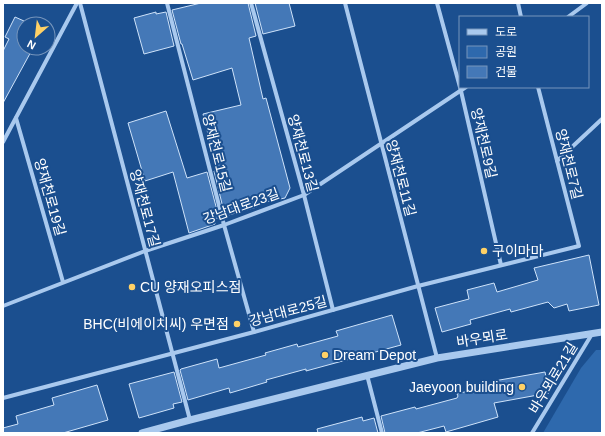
<svg xmlns="http://www.w3.org/2000/svg" width="605" height="436" font-family="Helvetica,'Noto Sans KR',sans-serif">
<rect width="100%" height="100%" fill="#1b4f8f"/>
<polygon fill="#2e69ad" points="596,350 602,350 602,433 543,433 581,368"/>
<g fill="#4478b7" stroke="#cfe3fa">
<polygon points="201,3 248,3 256,36 249,38 263,99 266,98 290,188 285,198 256,204 257,207 225,216 214,171 217,170 203,114 241,105 232,68 193,80 182,44 181,44 172,10"/>
<polygon points="255,3 289,3 295,26 263,34"/>
<polygon points="156,12 156,14 166,12 174,46 144,54 134,18"/>
<polygon points="15,17 24,21 24,48 33,48 3,103 3,51 9,39 5,37"/>
<polygon points="166,111 187,178 207,172 219,218 214,219 215,224 189,233 173,172 145,181 128,123"/>
<polygon points="589,255 599,305 569,311 567,304 554,308 548,302 511,312 510,309 470,320 471,324 442,332 435,308 469,299 467,290 494,283 497,292 538,280 534,268"/>
<polygon points="392,315 401,345 306,371 306,369 266,380 267,382 230,393 229,388 188,400 180,370 181,369 217,359 219,368 266,355 265,353 297,344 298,347 338,336 336,331"/>
<polygon points="174,372 182,402 173,404 174,408 139,418 129,384"/>
<polygon points="545,372 549,393 494,403 498,417 446,432 444,426 417,433 385,433 381,416 415,407 416,409 457,398 458,396 457,394 494,384 494,381"/>
<polygon points="97,385 108,420 63,433 3,433 3,428 18,424 16,416 54,405 52,398"/>
<polygon points="362,417 363,421 374,418 378,433 318,433 317,429"/>
</g>
<g fill="none" stroke-linecap="round" stroke-linejoin="round">
<g stroke="#a9c9ee" stroke-width="4">
<polyline points="80,3 190,420"/>
<polyline points="167,3 224,225 254,332"/>
<polyline points="251,3 304,195 333,310"/>
<polyline points="345,3 437,358"/>
<polyline points="437,3 461,91 501,265"/>
<polyline points="518,3 521,17"/>
<polyline points="568,17 587,3"/>
<polyline points="16,118 63,282"/>
<polyline points="3,142 77,3"/>
<polyline points="557,161 602,119"/>
<polyline points="3,306 145,251 224,225 304,195 466,87"/>
<polyline points="367,375 382,433"/>
<polyline points="3,398 254,332 418,286 579,246 538,87"/>
<polyline points="532,433 592,334"/>
</g>
<polyline stroke="#a9c9ee" stroke-width="7" points="142,433 190,420 437,358 602,332"/>
</g>
<g fill="#ffd166" stroke="#1b4f8f" stroke-width="1.5">
<circle cx="484" cy="251" r="4"/>
<circle cx="132" cy="287" r="4"/>
<circle cx="237" cy="324" r="4"/>
<circle cx="325" cy="355" r="4"/>
<circle cx="522" cy="387" r="4"/>
</g>
<g text-anchor="middle" dominant-baseline="central" stroke-width="4" stroke-linejoin="round" paint-order="stroke">
<g font-size="14" fill="#fff" stroke="#1b4f8f">
<text transform="translate(484 143) rotate(77)">양재천로9길</text>
<text transform="translate(217 153) rotate(76)">양재천로15길</text>
<text transform="translate(303 153) rotate(75)">양재천로13길</text>
<text transform="translate(569 164) rotate(76)">양재천로7길</text>
<text transform="translate(401 178) rotate(75)">양재천로11길</text>
<text transform="translate(50 197) rotate(74)">양재천로19길</text>
<text transform="translate(241 206) rotate(-20)">강남대로23길</text>
<text transform="translate(145 208) rotate(75)">양재천로17길</text>
<text transform="translate(288 311) rotate(-15)">강남대로25길</text>
<text transform="translate(482 338) rotate(-9)">바우뫼로</text>
<text transform="translate(553 378) rotate(-59)">바우뫼로21길</text>
</g>
<g font-size="14" fill="#fff" stroke="#1b4f8f" text-anchor="start">
<text x="492" y="251">구이마마</text>
<text x="140" y="287">CU 양재오피스점</text>
<text x="229" y="324" text-anchor="end">BHC(비에이치씨) 우면점</text>
<text x="333" y="355">Dream Depot</text>
<text x="514" y="387" text-anchor="end">Jaeyoon building</text>
</g>
</g>
<rect width="605" height="436" fill="none" stroke="#ffffff" stroke-width="8"/>
<rect x="459" y="16" width="130" height="72" fill="#1b4f8f" stroke="#7695bc"/>
<rect x="467" y="29" width="20" height="6" fill="#a9c9ee" stroke="#7695bc"/>
<text x="495" y="36" font-size="12" fill="#ffffff">도로</text>
<rect x="467" y="46" width="20" height="12" fill="#2e69ad" stroke="#7695bc"/>
<text x="495" y="56" font-size="12" fill="#ffffff">공원</text>
<rect x="467" y="66" width="20" height="12" fill="#4478b7" stroke="#7695bc"/>
<text x="495" y="76" font-size="12" fill="#ffffff">건물</text>
<g transform="translate(36 36) rotate(208)"><circle r="19" fill="#1b4f8f" stroke="#7695bc"/>
<path d="M0-3L7 15L0 10L-7 15Z" fill="#ffd166"/>
<text y="-6" font-size="11" font-weight="bold" text-anchor="middle" fill="#ffffff">N</text>
</g>
</svg>
